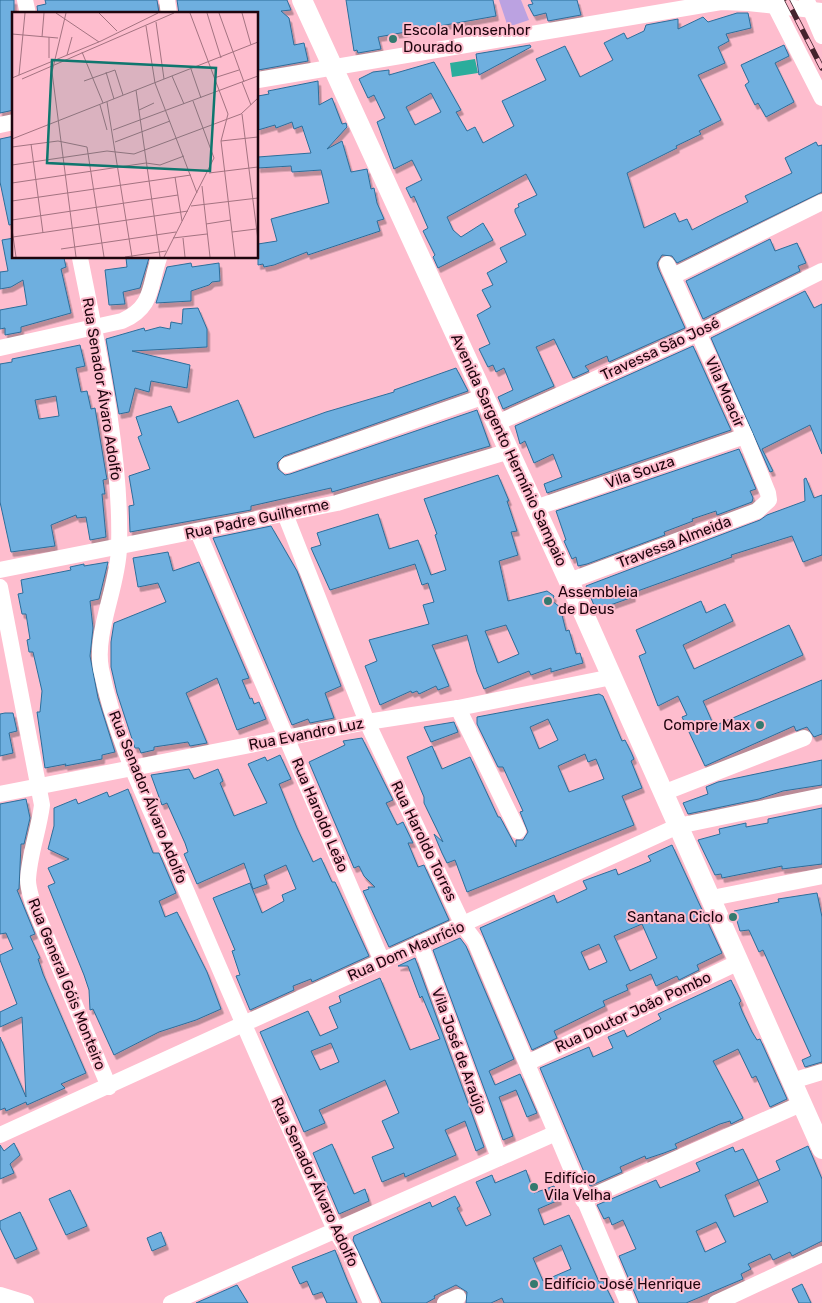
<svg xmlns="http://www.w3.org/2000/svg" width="822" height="1303" font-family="Rubik,sans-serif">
<defs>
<filter id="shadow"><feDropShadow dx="2.5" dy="4.5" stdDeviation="0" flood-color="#0004"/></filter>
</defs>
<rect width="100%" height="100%" fill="#febdce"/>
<polygon fill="#bba2e1" points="499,0 521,0 529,20 508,27"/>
<polygon fill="#2bad9c" points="475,59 478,73 452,77 450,63"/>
<g fill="#6eafdf" stroke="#2c6e9a" fill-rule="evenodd" filter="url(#shadow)">
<polygon points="0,0 14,0 14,110 0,113"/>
<polygon points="45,0 157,0 159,13 38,14 37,6 46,4"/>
<polygon points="177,0 287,0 291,10 281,11 289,18 294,45 304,43 308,61 258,70 258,14 179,14"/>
<polygon points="346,0 493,0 496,16 378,37 381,49 358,53 357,50 354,51"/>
<polygon points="531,0 577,0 581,15 548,21 546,13 534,16 528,5 533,4"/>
<path d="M737,13H748L751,28L726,34L729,41L718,47L725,63L698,75L721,120L699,131L701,134L676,146L677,148L627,173L644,228L675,213L679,222L687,219L692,230L717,217L748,202L745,196L792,173L785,158L816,142L818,146L822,145V192L677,263L672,256L662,255L657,263L658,268L685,328L609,362L607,356L585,366L589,371L573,378L554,339L536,347L554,386L503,409L498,397L513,390L504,368L496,372L493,365L488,367L479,349L490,344L477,315L491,307L482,290L493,285L487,273L507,262L500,248L526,235L515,212V209L519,207L518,204L537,195L526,174L447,217L453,230L461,237L483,223L493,240L438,268L433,257L435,255L423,231L428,228L414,196L411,198L406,188L422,180L412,160L394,169L377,122L385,118L374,95L368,98L359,79L373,72L389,70V75L434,62L461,110L456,112L467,131L475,127L483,143L514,126L502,101L546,80L536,59L565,46L580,77L613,60L604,43L624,33L627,39L644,31L646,25L678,19V29L703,17L708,22ZM431,93L441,112L415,125L406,107Z"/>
<polygon points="530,45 531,47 479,75 476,54"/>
<polygon points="784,45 789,56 775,63 794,102 766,117 758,103 755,105 745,85 749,82 741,65"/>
<polygon points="318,81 319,105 332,98 342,124 346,123 347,127 327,149 342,141 351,172 367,169 371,189 374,188 377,203 384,219 377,221 380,231 308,255 307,252 274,265 264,267 263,264 258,265 258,244 277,241 271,219 329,203 321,170 292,172 291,166 258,168 258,157 311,153 302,126 294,129 292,122 276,128 275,125 258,130 258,96 269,94 268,91"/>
<polygon points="14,136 14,224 9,225 0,182 0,139"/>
<polygon points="14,238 14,258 64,258 66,267 61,269 71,313 21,327 21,332 5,335 5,328 0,329 0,310 27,305 23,280 11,287 0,289 0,272 8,271 2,240"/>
<polygon points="770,239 775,251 797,243 806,263 798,266 800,271 703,319 686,281"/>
<polygon points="126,258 149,258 140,288 123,292 125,304 109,305 105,270 127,267"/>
<polygon points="191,263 192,267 219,263 220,281 212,282 209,285 191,291 191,301 156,303 167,267"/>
<polygon points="805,291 814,308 822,304 822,454 810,425 762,449 773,471 770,472 711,338"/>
<polygon points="198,308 207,329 207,347 132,351 190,365 187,388 151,381 149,392 135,388 129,412 119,414 106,339 144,328 145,331 160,327 170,329 171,322 182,324 183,309"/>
<path d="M80,345L85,366L76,368L81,392L87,391L91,409L95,408L106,474L107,479L103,480L105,494H102L106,537L90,540L86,517L77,518L76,515L51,525L55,546L11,552L0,502V364L12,362V359ZM56,396L59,416L39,419L35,400Z"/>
<polygon points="693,346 731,430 547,493 544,484 562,477 553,454 534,463 525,441 520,444 515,426"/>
<polygon points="456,368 468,391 284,456 277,463 278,469 285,475 290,474 477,410 490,446 332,492 331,488 251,506 251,510 130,532 129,506 134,505 129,476 150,469 138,437 142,435 136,417 171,406 178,423 238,400 254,438 326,412 394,392 394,390"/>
<polygon points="739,449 756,489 750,491 753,498 752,502 717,515 716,511 692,519 693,521 664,532 665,535 587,564 578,566 576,557 572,559 564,541 566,540 556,511"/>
<path d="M498,475L509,501H507L517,531L511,532L518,555L499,561L508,601L547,591L554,596L552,601L560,607L566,631L569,630L576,654L580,653L583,663L551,672V668L531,675L529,671L484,689L477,672L467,635L432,645L449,686L438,690L436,686L419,694L417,691L412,693L411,691L380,705L365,666L377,661L369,640L429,624L423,605L434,602L428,583L422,585L415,564L330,590L311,548L321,545L317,533L378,514L389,549L418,540L431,575L446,570L435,535L437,534L424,499ZM506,625L519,654L498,663L485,631Z"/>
<polygon points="806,478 814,498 822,495 822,555 803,562 792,536 731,555 732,557 632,593 633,597 596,610 586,586 760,520 767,515 805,501 804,479"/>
<polygon points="271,526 297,571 341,686 325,693 334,718 310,723 308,719 292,725 213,538"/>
<polygon points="168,552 173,571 199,562 249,678 242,680 250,699 252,698 254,704 259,702 266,719 237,730 217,678 186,693 207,743 190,746 188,742 154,747 154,750 141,753 139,748 135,748 117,693 111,667 111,642 114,623 166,602 158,583 138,587 133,558"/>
<polygon points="108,562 99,599 90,601 93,628 90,656 98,698 115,752 102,755 102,759 65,766 66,764 45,768 37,712 40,712 42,691 33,652 29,652 27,640 30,639 26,614 22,614 18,594 23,593 21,580 71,570 70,567 84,564 84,566"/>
<polygon points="701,601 706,613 725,604 733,621 683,645 694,669 789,625 803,655 703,701 714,726 822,680 822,734 814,737 807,727 796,731 794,726 705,766 682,717 687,715 678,696 658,706 639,656 646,653 636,630"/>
<path d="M599,694L603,696L622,741L625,740L631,752L634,759L631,761L642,788L622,796L634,825L467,892L455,860L447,863L442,853L434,834L443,842L424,803V797L407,757L432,746L442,769L470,757L498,817H500L516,847V840H523L528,832L520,812L523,811L503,767H498L477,724V717ZM548,719L558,740L539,749L530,727ZM585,754L588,762L596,759L604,779L569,792L558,766Z"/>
<polygon points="5,713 13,713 17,731 9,733 13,753 0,756 0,714"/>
<polygon points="454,722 458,732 431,742 424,727"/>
<polygon points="362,738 393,800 386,803 397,825 403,822 413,843 408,843 418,867 424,865 449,920 389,947 363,891 369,889 368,887 375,887 364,876 359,866 354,868 309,762 345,745 343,741"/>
<polygon points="280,755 291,779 279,784 297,828 313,862 321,858 332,882 335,882 369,956 312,982 311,979 293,986 294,990 250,1010 236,976 240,975 232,951 235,950 213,898 250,883 262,913 284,901 282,895 296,889 286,865 264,875 267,884 253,889 244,863 197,884 184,854 188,852 185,843 167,803 162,805 151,775 189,769 194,779 218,769 223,781 220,783 234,816 267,803 248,764 265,757 267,761"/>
<polygon points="822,760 822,785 783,791 759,799 688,814 683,803 708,794 706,787 718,782"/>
<polygon points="128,789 153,853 159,853 176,893 159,901 165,917 177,912 207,972 221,1009 196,1020 159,1032 114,1055 93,1009 90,1010 89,990 84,975 48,886 55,883 48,868 69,859 48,849 54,826 54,808 76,799 78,804 107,792 109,797"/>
<polygon points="26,799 30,818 24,844 21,844 19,889 17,890 35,934 30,936 40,958 38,959 43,974 86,1073 61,1084 65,1088 27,1105 26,1102 6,1111 5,1108 0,1110 0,1037 26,1097 22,1017 0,1027 0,1012 17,1004 0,960 0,955 13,949 6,933 0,934 0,804"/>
<polygon points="822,808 822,864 782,869 782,866 722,878 721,874 715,875 698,840 720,834 719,829 746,823 746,827 768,823 768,819"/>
<path d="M672,845L722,953L697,965L699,970L679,980L677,976L656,986L651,974L626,985L628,990L603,1001L605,1006L554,1031L557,1038L532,1050L480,928L554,895L557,903L587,889L583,881L616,869L618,875L651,861L648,856ZM642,924L657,958L630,971L614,936ZM599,944L607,962L589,970L581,952Z"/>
<polygon points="817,893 822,917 822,1062 805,1067 802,1060 811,1056 763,950 759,952 749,930 740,931 734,911 779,902 778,899"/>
<polygon points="460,938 466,946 514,1059 489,1071 495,1085 520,1074 537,1113 527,1117 516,1090 499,1097 513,1136 503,1140 433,950"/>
<path d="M415,958L484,1147L476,1151L465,1121L445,1130L456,1155L405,1177L404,1173L382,1182L372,1157L394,1148L382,1121L399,1113L385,1080L319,1110L325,1123L304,1132L260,1032L308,1011L320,1036L338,1028L329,1007L341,1002L339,996L380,978L410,1050L440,1039L422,996L420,998L408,966H398ZM331,1043L339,1062L320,1070L311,1051Z"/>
<polygon points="731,980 741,1001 739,1003 742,1011 752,1032 757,1040 760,1039 787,1099 770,1107 756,1076 752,1078 738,1049 713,1061 743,1118 731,1124 730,1121 720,1124 675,1144 677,1148 664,1153 646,1159 645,1156 620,1167 622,1172 590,1186 540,1068 589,1047 593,1057 613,1048 608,1037 624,1030 627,1037 661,1019 658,1014"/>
<polygon points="14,1143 20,1155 10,1164 14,1173 0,1179 0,1145 4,1151"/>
<polygon points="332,1144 354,1194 365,1189 369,1201 339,1214 313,1153"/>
<path d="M808,1146L822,1179V1241L792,1256L790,1252L773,1260L770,1254L748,1264L751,1269L741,1274L743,1279L686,1303H639L619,1256L636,1249L623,1220L612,1225L609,1217L604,1219L597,1205L656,1180L660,1188L700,1171L696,1163L733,1147L735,1152L743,1149L758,1180L780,1170L776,1161ZM758,1180L768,1202L734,1217L725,1195ZM716,1222L726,1242L705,1252L696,1231Z"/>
<path d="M526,1170L534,1193L554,1186L559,1200L538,1209L544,1225L569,1215L599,1282L603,1281L614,1303H504L502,1298L491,1303H466L467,1292L456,1285L434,1296L435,1298L426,1303H382L353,1240L354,1236L430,1202L432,1207L455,1196L460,1206L457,1208L466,1226L491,1215L476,1182L492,1175L495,1183ZM561,1245L571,1269L543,1281L533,1258Z"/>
<polygon points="70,1190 87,1226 66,1235 49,1199"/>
<polygon points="20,1212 37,1249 15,1259 0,1228 0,1221"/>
<polygon points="161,1232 166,1245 152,1251 147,1238"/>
<polygon points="335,1250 347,1280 357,1303 327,1303 322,1292 313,1295 307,1281 300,1284 292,1267"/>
<polygon points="802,1284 811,1303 799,1303 792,1289"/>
<polygon points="237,1285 248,1303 196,1303"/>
</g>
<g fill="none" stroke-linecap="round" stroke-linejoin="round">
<g stroke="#fff" stroke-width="16">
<polyline points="25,0 28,14"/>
<polyline points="167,0 169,14"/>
<polyline points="772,0 822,98"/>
<polyline points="807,1 822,36"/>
<polyline points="258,80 721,2 748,3 822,11"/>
<polyline points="0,125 14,122"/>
<path d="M80,258C98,348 122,455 119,548C118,587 94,633 101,669C115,740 151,810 180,876C230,994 282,1112 335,1230L350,1254L371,1303"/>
<polyline points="673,276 822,202"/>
<path d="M0,348L122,321C154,307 149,286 159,258"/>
<polyline points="497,423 698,333 822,271"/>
<polyline points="287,465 485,396"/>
<polyline points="535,508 745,436"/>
<polyline points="285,514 367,722 463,925 475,941 628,1303"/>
<polyline points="198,532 382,961"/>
<polyline points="0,570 337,503 510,451"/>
<polyline points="569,581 757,511 769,500 768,493 745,436 667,264"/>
<path d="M0,587L42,805C39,830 29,855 28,880C28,888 31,896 33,904L109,1087"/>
<polyline points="458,708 518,831"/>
<polyline points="663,793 804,738"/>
<polyline points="0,794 367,722 458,708 612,677"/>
<polyline points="712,898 822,876"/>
<polyline points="420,943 499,1158"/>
<polyline points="527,1063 739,962"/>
<polyline points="792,1081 822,1072"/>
<polyline points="0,1135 678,826 822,796"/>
<polyline points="583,1200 801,1104"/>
<polyline points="0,1295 26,1303"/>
<polyline points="171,1303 556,1133"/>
<polyline points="445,1303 458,1297"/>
<polyline points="716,1303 822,1254"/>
</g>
<polyline stroke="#fff" stroke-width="20" points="302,0 583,612 822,1149"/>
<g stroke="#44232d" stroke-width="5.5">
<polyline id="rail" points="787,0 822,68"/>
</g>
<use href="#rail" stroke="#febdce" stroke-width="4" stroke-dasharray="11" stroke-linecap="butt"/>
</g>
<g fill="#347a6f" stroke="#febdce" stroke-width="2">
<circle cx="393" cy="39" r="5"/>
<circle cx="548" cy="601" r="5"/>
<circle cx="760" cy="725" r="5"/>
<circle cx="733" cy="917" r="5"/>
<circle cx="534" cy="1187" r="5"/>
<circle cx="534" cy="1284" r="5"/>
</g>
<g text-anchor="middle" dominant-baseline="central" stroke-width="4" stroke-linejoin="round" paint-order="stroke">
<g font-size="15" fill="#1e040d" stroke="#febdce" text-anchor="start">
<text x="403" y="30">Escola Monsenhor<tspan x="403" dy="17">Dourado</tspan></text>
<text x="558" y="592">Assembleia<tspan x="558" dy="17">de Deus</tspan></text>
<text x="750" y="725" text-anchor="end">Compre Max</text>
<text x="723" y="917" text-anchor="end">Santana Ciclo</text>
<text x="544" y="1178">Edifício<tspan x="544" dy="17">Vila Velha</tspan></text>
<text x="544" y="1284">Edifício José Henrique</text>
</g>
<g font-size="15" fill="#1e040d" stroke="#febdce">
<text transform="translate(660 349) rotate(-25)">Travessa São José</text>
<text transform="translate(102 389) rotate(81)">Rua Senador Álvaro Adolfo</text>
<text transform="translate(725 392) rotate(66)">Vila Moacir</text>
<text transform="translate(509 450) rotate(65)">Avenida Sargento Hermínio Sampaio</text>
<text transform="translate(640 472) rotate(-19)">Vila Souza</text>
<text transform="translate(257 519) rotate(-12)">Rua Padre Guilherme</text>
<text transform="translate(674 542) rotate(-21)">Travessa Almeida</text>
<text transform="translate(306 734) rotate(-11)">Rua Evandro Luz</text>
<text transform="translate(148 797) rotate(68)">Rua Senador Álvaro Adolfo</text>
<text transform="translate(320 815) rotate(67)">Rua Haroldo Leão</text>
<text transform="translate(424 841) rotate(64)">Rua Haroldo Torres</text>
<text transform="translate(406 951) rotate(-24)">Rua Dom Maurício</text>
<text transform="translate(67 984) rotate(68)">Rua General Góis Monteiro</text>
<text transform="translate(633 1012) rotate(-25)">Rua Doutor João Pombo</text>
<text transform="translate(459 1051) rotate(70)">Vila José de Araújo</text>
<text transform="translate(315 1182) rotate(65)">Rua Senador Álvaro Adolfo</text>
</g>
</g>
<g transform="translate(12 12)">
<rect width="246" height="246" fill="#febdce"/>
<path fill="none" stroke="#a47381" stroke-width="1" d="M44,1L87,30M54,1L40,60L64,245M87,1L105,19M178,1L216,102L209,129L223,245M195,1L209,46M207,1L232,70M230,1L239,33M246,1V21M144,10L152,67M134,14L143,71L185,181M0,22L46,26M30,25L32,1M70,40L91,91M55,43L60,25M37,46V25M179,57L189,86M94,60L102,87M7,63L13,1M160,64L172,92M0,66L89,29L146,1M202,66L227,58M10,67L162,1M72,69L103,58L111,83M230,70L239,93M124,78L148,245M95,90L120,245M88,93L95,118M127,98L142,91M230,102L246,228M101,118L246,64M0,127L246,30M209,129L246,125M103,130L158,109M19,132L31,221M0,135L46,129L75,135L92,245M0,153L95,139L122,142L229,102L246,86M197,161L246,155M163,165L170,209M0,171L134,151L148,153L172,144M190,174L198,245M0,189L179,163M179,194L246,186M0,208L166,183M194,212L219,208M0,217L4,245M220,220L244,217M1,225L176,199M161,226L195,222M171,226L173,245M49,237L164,220M113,245L154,239M152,245L202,146L181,89"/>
<path fill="#0f766e" fill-opacity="0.15" stroke="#0f766e" stroke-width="2.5" d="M40,48L204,56L198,159L35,151Z"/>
<rect width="246" height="246" fill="none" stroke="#1e040d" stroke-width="2.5"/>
</g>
</svg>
